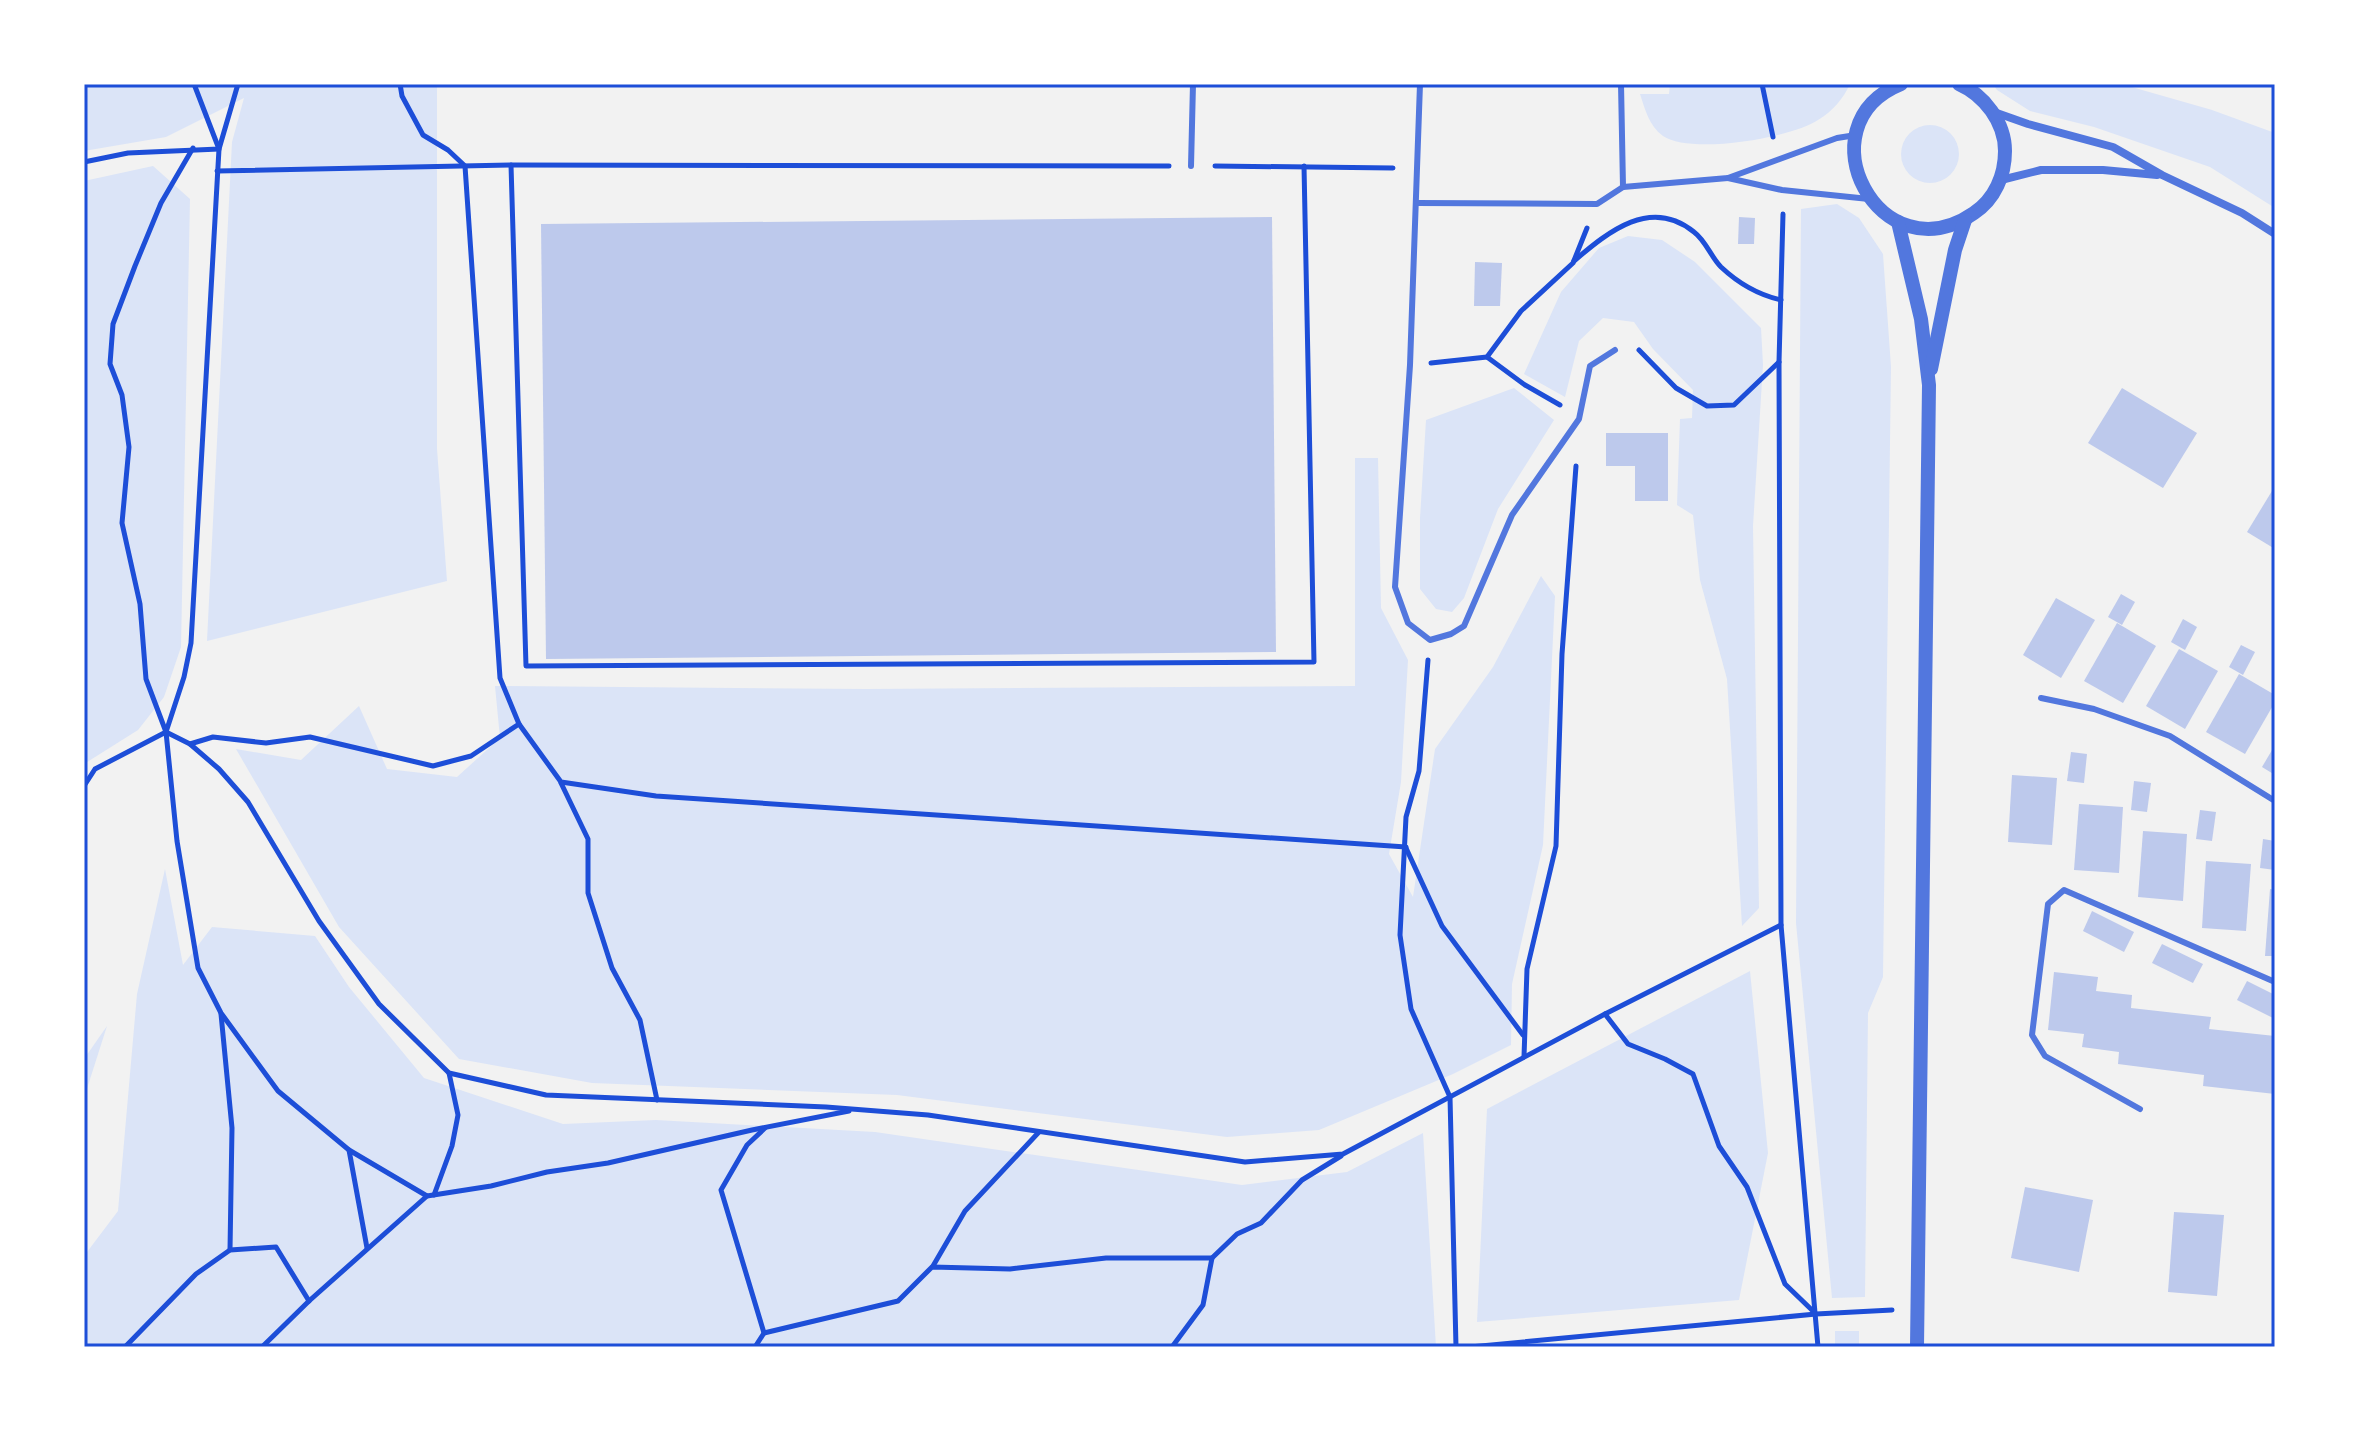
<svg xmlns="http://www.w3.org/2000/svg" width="2359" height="1431" font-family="Karla,sans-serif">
<rect width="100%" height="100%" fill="#f2f2f2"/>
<g fill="#dbe4f7">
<polygon points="84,84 437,84 437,449 447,581 207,641 232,142 244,98 166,137 84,151"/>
<path d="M1670,84H1850C1843,99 1833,111 1818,120C1791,138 1691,155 1663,136C1649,126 1645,109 1640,94H1669Z"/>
<polygon points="1993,84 2121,84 2212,110 2275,133 2275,208 2210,167 2094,127 2030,111 1997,90"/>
<circle cx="1930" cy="154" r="29"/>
<polygon points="153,166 190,199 181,647 164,697 138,730 84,764 84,181"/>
<polygon points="1837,204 1859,218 1883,254 1891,367 1883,977 1868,1013 1865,1297 1832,1298 1796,923 1801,209"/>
<polygon points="1628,236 1662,240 1695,262 1761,328 1763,365 1753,526 1759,908 1742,926 1727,679 1700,580 1693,515 1677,505 1680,419 1692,418 1693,390 1653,349 1634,322 1603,318 1579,341 1565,397 1524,374 1561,292 1599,248"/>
<polygon points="1514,388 1554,420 1498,509 1464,598 1452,612 1436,609 1420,589 1420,518 1426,420"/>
<polygon points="1355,458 1378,458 1381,608 1408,660 1401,782 1389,854 1413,897 1435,749 1493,667 1541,576 1555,596 1543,845 1512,984 1511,1045 1453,1074 1319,1130 1227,1137 897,1095 592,1083 459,1059 339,927 236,749 301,760 359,706 387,769 457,777 500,738 495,686 866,689 1355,686"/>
<polygon points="165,869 183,965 212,927 315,936 349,987 424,1078 563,1124 656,1120 875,1132 1242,1185 1347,1172 1423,1133 1436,1347 84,1347 84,1256 118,1211 137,994"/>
<polygon points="1750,971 1768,1153 1739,1300 1477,1322 1487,1109"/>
<polygon points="107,1026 84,1098 84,1059"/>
<rect x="1835" y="1331" width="24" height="16"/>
</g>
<g fill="#bdc9ec">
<polygon points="1272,217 1276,652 546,659 541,224"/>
<polygon points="1739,217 1755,218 1754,244 1738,244"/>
<polygon points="1475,262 1502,263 1500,306 1474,306"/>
<polygon points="2122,388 2197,433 2163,488 2088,443"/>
<polygon points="1606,433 1668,433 1668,501 1635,501 1635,466 1606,466"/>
<polygon points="2275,486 2275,549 2247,532"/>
<polygon points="2121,594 2135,602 2122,625 2108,617"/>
<polygon points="2056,598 2095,620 2061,678 2023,655"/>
<polygon points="2183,619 2197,627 2185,650 2171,642"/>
<polygon points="2117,623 2156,646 2123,703 2084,681"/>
<polygon points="2241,645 2255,652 2243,675 2229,667"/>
<polygon points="2179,649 2218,671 2185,729 2146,706"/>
<polygon points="2239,674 2275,695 2275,702 2245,754 2206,732"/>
<polygon points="2275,745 2275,775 2262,767"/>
<polygon points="2071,752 2087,754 2084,783 2067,781"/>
<polygon points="2012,775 2057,778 2052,845 2008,842"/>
<polygon points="2134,781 2151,783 2147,812 2131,810"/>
<polygon points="2079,804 2123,807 2119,873 2074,870"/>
<polygon points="2200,810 2216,812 2212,841 2196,839"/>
<polygon points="2143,831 2187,834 2183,901 2138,897"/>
<polygon points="2263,839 2275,841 2275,870 2260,868"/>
<polygon points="2206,861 2251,864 2246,931 2202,928"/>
<polygon points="2270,889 2275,890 2275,956 2265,956"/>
<polygon points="2092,911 2134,932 2124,952 2083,931"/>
<polygon points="2162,944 2203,964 2193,983 2152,963"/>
<polygon points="2054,972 2098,977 2096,991 2132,995 2131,1008 2211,1017 2209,1029 2275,1036 2275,1094 2203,1086 2204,1075 2118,1064 2119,1052 2082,1047 2084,1034 2048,1030"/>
<polygon points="2247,981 2275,995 2275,1019 2237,1000"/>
<polygon points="2025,1187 2093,1200 2079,1272 2011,1258"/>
<polygon points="2174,1212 2224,1215 2217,1296 2168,1292"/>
</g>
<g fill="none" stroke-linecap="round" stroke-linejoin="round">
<g stroke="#1d4ed8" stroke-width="5">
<polyline points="400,84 402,96 423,135 448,150 465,166 500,678 519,724 561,782 656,796 1406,847"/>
<polyline points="1762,84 1773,137"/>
<polyline points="193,148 161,203 135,266 113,324 110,364 122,395 129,447 122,523 140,604 146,679 166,732 177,841 198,968 221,1013 278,1091 349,1150 427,1196"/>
<polyline points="84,162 128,153 219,149 194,84"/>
<polyline points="511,165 526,666 1314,662 1304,166"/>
<polyline points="1215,166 1393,168"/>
<polyline points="217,171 511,165 1169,166"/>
<polyline points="1783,214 1779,362 1781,925 1818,1347"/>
<path d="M1574,261C1609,231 1651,197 1694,232C1706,241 1711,257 1721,267C1738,283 1759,295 1781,300"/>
<polyline points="1639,350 1676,388 1707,406 1734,405 1779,362"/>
<polyline points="1487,357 1525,385 1560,405"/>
<polyline points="1431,363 1487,357 1521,311 1573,263 1587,228"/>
<polyline points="1428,660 1419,771 1406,817 1400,935 1411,1009 1450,1097 1456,1347"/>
<polyline points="166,732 190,744 219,769 248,802 319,921 379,1004 449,1073 546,1095 826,1107 928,1115 1245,1162 1343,1154 1605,1014 1781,925"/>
<polyline points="190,744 213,737 266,743 310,737 433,766 471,756 519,724"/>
<polyline points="561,783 588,839 588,893 612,968 640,1020 657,1100"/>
<polyline points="84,786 95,769 166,732 184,677 191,643 219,149 238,84"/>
<polyline points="1406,848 1442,926 1523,1035"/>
<polyline points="221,1014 232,1128 230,1250"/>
<polyline points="1605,1014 1628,1044 1665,1059 1693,1074 1719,1146 1747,1187 1785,1284 1815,1313"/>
<polyline points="1524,1057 1527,969 1556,846 1562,654 1576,466"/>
<polyline points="349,1150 367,1248"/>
<polyline points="434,1195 452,1146 458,1115 449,1073"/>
<polyline points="933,1266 965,1211 1039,1132"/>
<polyline points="764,1333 898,1301 932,1267 1010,1269 1106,1258 1212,1258"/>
<polyline points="125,1347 196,1274 230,1250 276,1247 309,1301"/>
<polyline points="262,1347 309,1301 427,1196 491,1186 547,1172 608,1163 752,1130 849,1111"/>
<polyline points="755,1347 764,1333 721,1190 747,1145 765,1128"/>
<polyline points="1172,1347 1203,1305 1212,1258 1237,1234 1261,1223 1302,1180 1341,1156"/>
<polyline points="1470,1347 1816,1314 1892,1310"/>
</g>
<g stroke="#5277de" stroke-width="6">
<polyline points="1420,84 1410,365 1395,587 1408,623 1430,640 1451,634 1464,626 1512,515 1579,419 1590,366 1615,350"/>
<polyline points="1621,84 1623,187 1728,178 1837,138 1856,135"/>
<polyline points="1191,166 1193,84"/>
<polyline points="1728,178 1782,190 1869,199"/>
<polyline points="1417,203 1597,204 1623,187"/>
<polyline points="2041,698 2094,709 2170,736 2275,801"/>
<polyline points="2140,1109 2045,1056 2032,1035 2048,904 2064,890 2275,982"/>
</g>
<g stroke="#5277de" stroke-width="8">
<polyline points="1994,112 2028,124 2113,147 2162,175 2242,213 2275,234"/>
<polyline points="2001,180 2041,170 2103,170 2157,175"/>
</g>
<g stroke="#5277de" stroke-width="14">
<path d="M1901,84C1800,125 1880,278 1974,213C1995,199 2005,175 2005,151C2005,122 1984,95 1959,84"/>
<polyline points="1898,222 1921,319 1929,385 1917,1347"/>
<polyline points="1931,369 1955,250 1965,220"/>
</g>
</g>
<rect width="2359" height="1431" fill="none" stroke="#ffffff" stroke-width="172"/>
<rect x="86" y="86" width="2187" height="1259" fill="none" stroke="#1d4ed8" stroke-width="3"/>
</svg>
